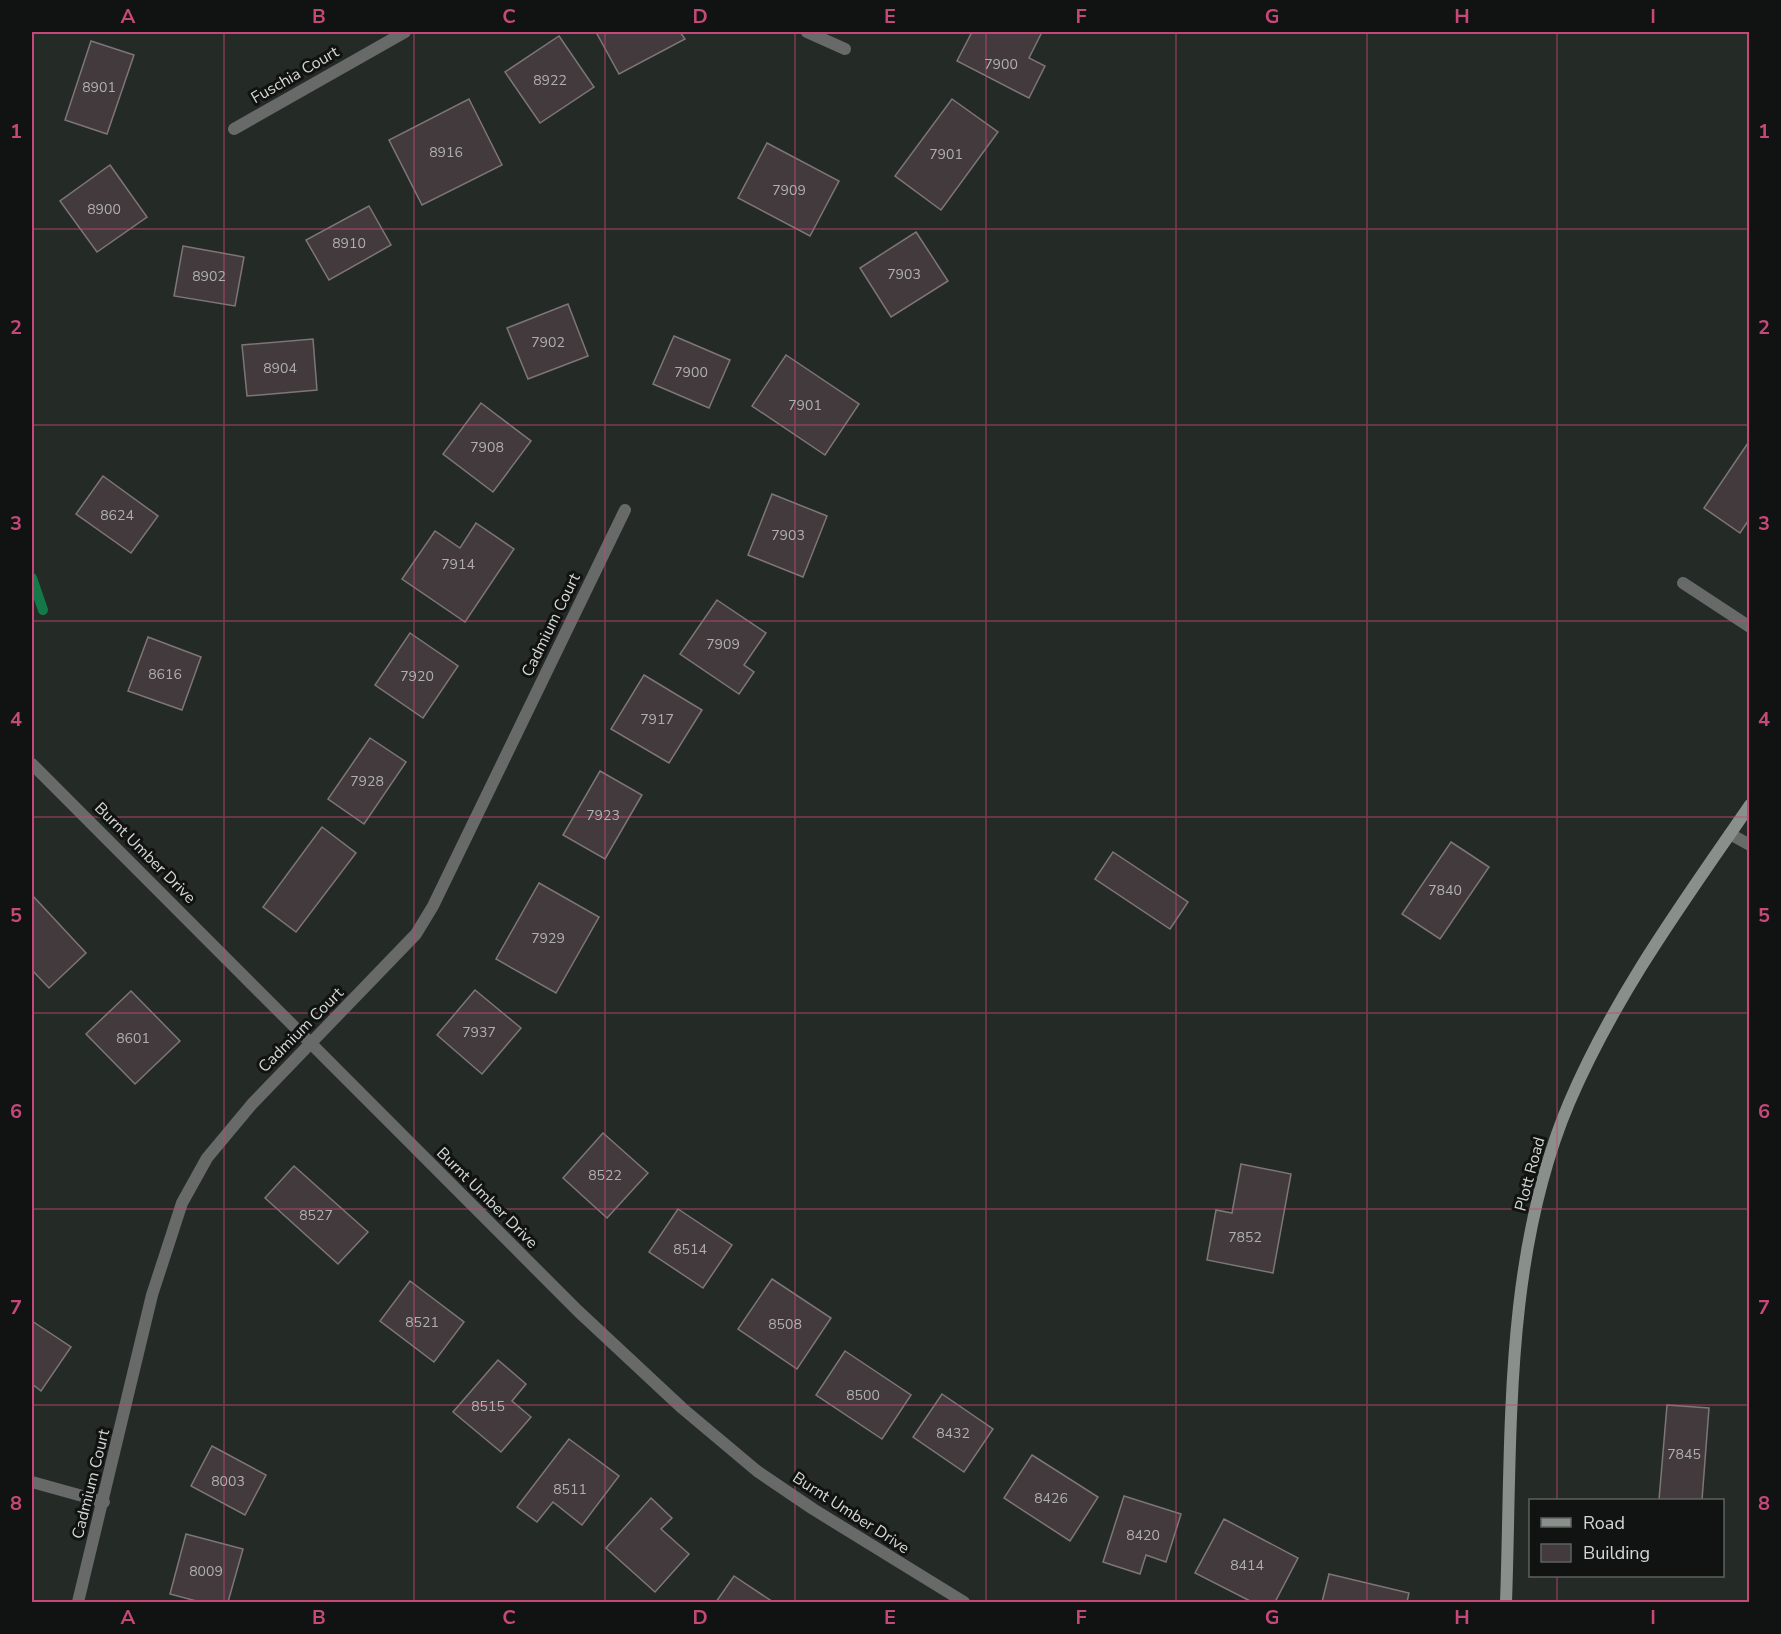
<svg xmlns="http://www.w3.org/2000/svg" width="1781" height="1634" font-family="'Nunito Sans',sans-serif">
<rect width="100%" height="100%" fill="#242b27"/>
<g fill="none" stroke-linecap="round" stroke-linejoin="round">
<polyline stroke="#147848" stroke-width="10" points="32,578 43,610"/>
</g>
<g fill="#433a3e" stroke="#7e7579" stroke-width="1.5">
<polygon points="596,32 680,32 685,39 619,74"/>
<polygon points="972,32 1042,32 1029,58 1045,66 1029,98 957,61"/>
<polygon points="559,36 594,87 540,123 505,72"/>
<polygon points="91,41 134,55 107,134 65,120"/>
<polygon points="469,99 502,165 422,205 389,140"/>
<polygon points="952,99 998,132 941,210 895,176"/>
<polygon points="767,143 839,181 810,236 738,198"/>
<polygon points="110,165 147,217 97,252 60,201"/>
<polygon points="369,206 391,245 329,280 306,240"/>
<polygon points="916,232 948,281 891,317 860,268"/>
<polygon points="183,246 244,257 235,306 174,296"/>
<polygon points="568,304 588,356 528,379 507,328"/>
<polygon points="674,336 730,360 709,408 653,384"/>
<polygon points="313,339 317,390 247,396 242,345"/>
<polygon points="786,355 859,404 825,455 752,406"/>
<polygon points="481,403 531,441 493,492 443,454"/>
<polygon points="1750,440 1750,518 1740,533 1704,508"/>
<polygon points="103,476 158,516 131,553 76,514"/>
<polygon points="772,494 827,516 803,577 748,555"/>
<polygon points="476,523 514,549 465,622 402,579 435,531 460,548"/>
<polygon points="717,600 766,633 744,665 754,672 739,694 680,654"/>
<polygon points="410,633 458,666 423,718 375,685"/>
<polygon points="148,637 201,657 182,710 128,691"/>
<polygon points="644,675 702,710 669,763 611,729"/>
<polygon points="370,738 406,762 364,824 328,799"/>
<polygon points="600,771 642,795 605,859 563,835"/>
<polygon points="322,827 356,853 296,932 263,907"/>
<polygon points="1451,842 1489,867 1440,939 1402,914"/>
<polygon points="1113,852 1188,902 1170,929 1095,879"/>
<polygon points="539,883 599,917 556,993 496,959"/>
<polygon points="32,895 86,953 49,988 32,970"/>
<polygon points="475,990 521,1028 482,1074 437,1035"/>
<polygon points="131,991 180,1041 135,1084 86,1034"/>
<polygon points="603,1133 648,1173 607,1218 563,1178"/>
<polygon points="1241,1164 1291,1174 1273,1273 1207,1260 1216,1210 1232,1213"/>
<polygon points="294,1166 368,1232 338,1264 265,1198"/>
<polygon points="678,1209 732,1245 703,1288 649,1252"/>
<polygon points="772,1279 831,1318 797,1369 738,1329"/>
<polygon points="410,1281 464,1322 434,1362 380,1321"/>
<polygon points="32,1321 71,1347 41,1391 32,1384"/>
<polygon points="845,1351 911,1395 882,1439 816,1395"/>
<polygon points="498,1360 526,1384 512,1401 531,1417 501,1452 453,1412"/>
<polygon points="942,1394 993,1429 964,1472 913,1437"/>
<polygon points="1667,1405 1709,1408 1702,1500 1659,1500"/>
<polygon points="569,1439 619,1476 582,1525 553,1502 537,1522 517,1507"/>
<polygon points="212,1446 266,1475 245,1515 191,1486"/>
<polygon points="1032,1455 1098,1497 1070,1541 1004,1498"/>
<polygon points="1124,1496 1181,1514 1166,1562 1146,1555 1140,1574 1103,1562"/>
<polygon points="651,1498 672,1518 661,1529 689,1554 655,1592 606,1548"/>
<polygon points="1224,1519 1298,1558 1275,1602 1252,1602 1195,1573"/>
<polygon points="186,1534 243,1549 228,1602 200,1602 170,1594"/>
<polygon points="1329,1574 1409,1593 1407,1602 1322,1602"/>
<polygon points="734,1576 773,1602 716,1602"/>
</g>
<g fill="none" stroke-linecap="round" stroke-linejoin="round">
<g stroke="#676a68" stroke-width="12">
<polyline points="1683,583 1750,627"/>
<polyline points="1730,834 1750,845"/>
</g>
<g stroke="#676a68" stroke-width="12">
<polyline points="807,32 845,49"/>
<polyline points="234,129 405,32"/>
<polyline points="32,764 578,1311 682,1408 757,1471 813,1509 964,1602"/>
<polyline points="32,1482 104,1502"/>
<polyline points="78,1602 152,1295 182,1203 207,1158 252,1104 416,934 433,906 625,510"/>
</g>
<path stroke="#898f8b" stroke-width="12" d="M1506,1602C1512,1436 1503,1259 1569,1103C1615,995 1684,901 1750,805"/>
</g>
<path fill="none" stroke="#c64879" stroke-width="1.5" stroke-opacity="0.55" d="M224,32V1602M414,32V1602M605,32V1602M795,32V1602M986,32V1602M1176,32V1602M1367,32V1602M1557,32V1500M32,229H1750M32,425H1750M32,621H1750M32,817H1750M32,1013H1750M32,1209H1750M32,1405H1750M1557,1576V1602"/>
<g text-anchor="middle" dominant-baseline="central" stroke-width="6" stroke-linejoin="round" paint-order="stroke">
<g font-size="14" fill="#afb0ae">
<text x="1001" y="64">7900</text>
<text x="550" y="80">8922</text>
<text x="99" y="87">8901</text>
<text x="446" y="152">8916</text>
<text x="946" y="154">7901</text>
<text x="789" y="190">7909</text>
<text x="104" y="209">8900</text>
<text x="349" y="243">8910</text>
<text x="904" y="274">7903</text>
<text x="209" y="276">8902</text>
<text x="548" y="342">7902</text>
<text x="280" y="368">8904</text>
<text x="691" y="372">7900</text>
<text x="805" y="405">7901</text>
<text x="487" y="447">7908</text>
<text x="117" y="515">8624</text>
<text x="788" y="535">7903</text>
<text x="458" y="564">7914</text>
<text x="723" y="644">7909</text>
<text x="165" y="674">8616</text>
<text x="417" y="676">7920</text>
<text x="657" y="719">7917</text>
<text x="367" y="781">7928</text>
<text x="603" y="815">7923</text>
<text x="1445" y="890">7840</text>
<text x="548" y="938">7929</text>
<text x="479" y="1032">7937</text>
<text x="133" y="1038">8601</text>
<text x="605" y="1175">8522</text>
<text x="316" y="1215">8527</text>
<text x="1245" y="1237">7852</text>
<text x="690" y="1249">8514</text>
<text x="422" y="1322">8521</text>
<text x="785" y="1324">8508</text>
<text x="863" y="1395">8500</text>
<text x="488" y="1406">8515</text>
<text x="953" y="1433">8432</text>
<text x="1684" y="1454">7845</text>
<text x="228" y="1481">8003</text>
<text x="570" y="1489">8511</text>
<text x="1051" y="1498">8426</text>
<text x="1143" y="1535">8420</text>
<text x="1247" y="1565">8414</text>
<text x="206" y="1571">8009</text>
</g>
<g font-size="16" fill="#d3d7d4" stroke="#101311">
<text transform="translate(295 75) rotate(-30)">Fuschia Court</text>
<text transform="translate(551 625) rotate(-64)">Cadmium Court</text>
<text transform="translate(145 853) rotate(45)">Burnt Umber Drive</text>
<text transform="translate(301 1030) rotate(-45)">Cadmium Court</text>
<text transform="translate(1530 1174) rotate(-75)">Plott Road</text>
<text transform="translate(487 1198) rotate(45)">Burnt Umber Drive</text>
<text transform="translate(91 1484) rotate(-76)">Cadmium Court</text>
<text transform="translate(851 1513) rotate(33)">Burnt Umber Drive</text>
</g>
</g>
<rect width="1781" height="1634" fill="none" stroke="#101311" stroke-width="66"/>
<rect x="1529" y="1499" width="195" height="78" fill="#101311" stroke="#5e615f" stroke-width="1.5"/>
<rect x="1541" y="1518" width="30" height="9" fill="#898f8b" stroke="#5e615f" stroke-width="1.5"/>
<text x="1583" y="1529" font-size="18" fill="#d3d7d4">Road</text>
<rect x="1541" y="1544" width="30" height="18" fill="#433a3e" stroke="#5e615f" stroke-width="1.5"/>
<text x="1583" y="1559" font-size="18" fill="#d3d7d4">Building</text>
<rect x="33" y="33" width="1715" height="1568" fill="none" stroke="#c64879" stroke-width="2"/>
<g font-size="20" text-anchor="middle" font-weight="bold" fill="#c64879">
<text x="128" y="23">A</text>
<text x="319" y="23">B</text>
<text x="509" y="23">C</text>
<text x="700" y="23">D</text>
<text x="890" y="23">E</text>
<text x="1081" y="23">F</text>
<text x="1272" y="23">G</text>
<text x="1462" y="23">H</text>
<text x="1653" y="23">I</text>
<text x="16" y="138">1</text>
<text x="1764" y="138">1</text>
<text x="16" y="334">2</text>
<text x="1764" y="334">2</text>
<text x="16" y="530">3</text>
<text x="1764" y="530">3</text>
<text x="16" y="726">4</text>
<text x="1764" y="726">4</text>
<text x="16" y="922">5</text>
<text x="1764" y="922">5</text>
<text x="16" y="1118">6</text>
<text x="1764" y="1118">6</text>
<text x="16" y="1314">7</text>
<text x="1764" y="1314">7</text>
<text x="16" y="1510">8</text>
<text x="1764" y="1510">8</text>
<text x="128" y="1624">A</text>
<text x="319" y="1624">B</text>
<text x="509" y="1624">C</text>
<text x="700" y="1624">D</text>
<text x="890" y="1624">E</text>
<text x="1081" y="1624">F</text>
<text x="1272" y="1624">G</text>
<text x="1462" y="1624">H</text>
<text x="1653" y="1624">I</text>
</g>
</svg>
